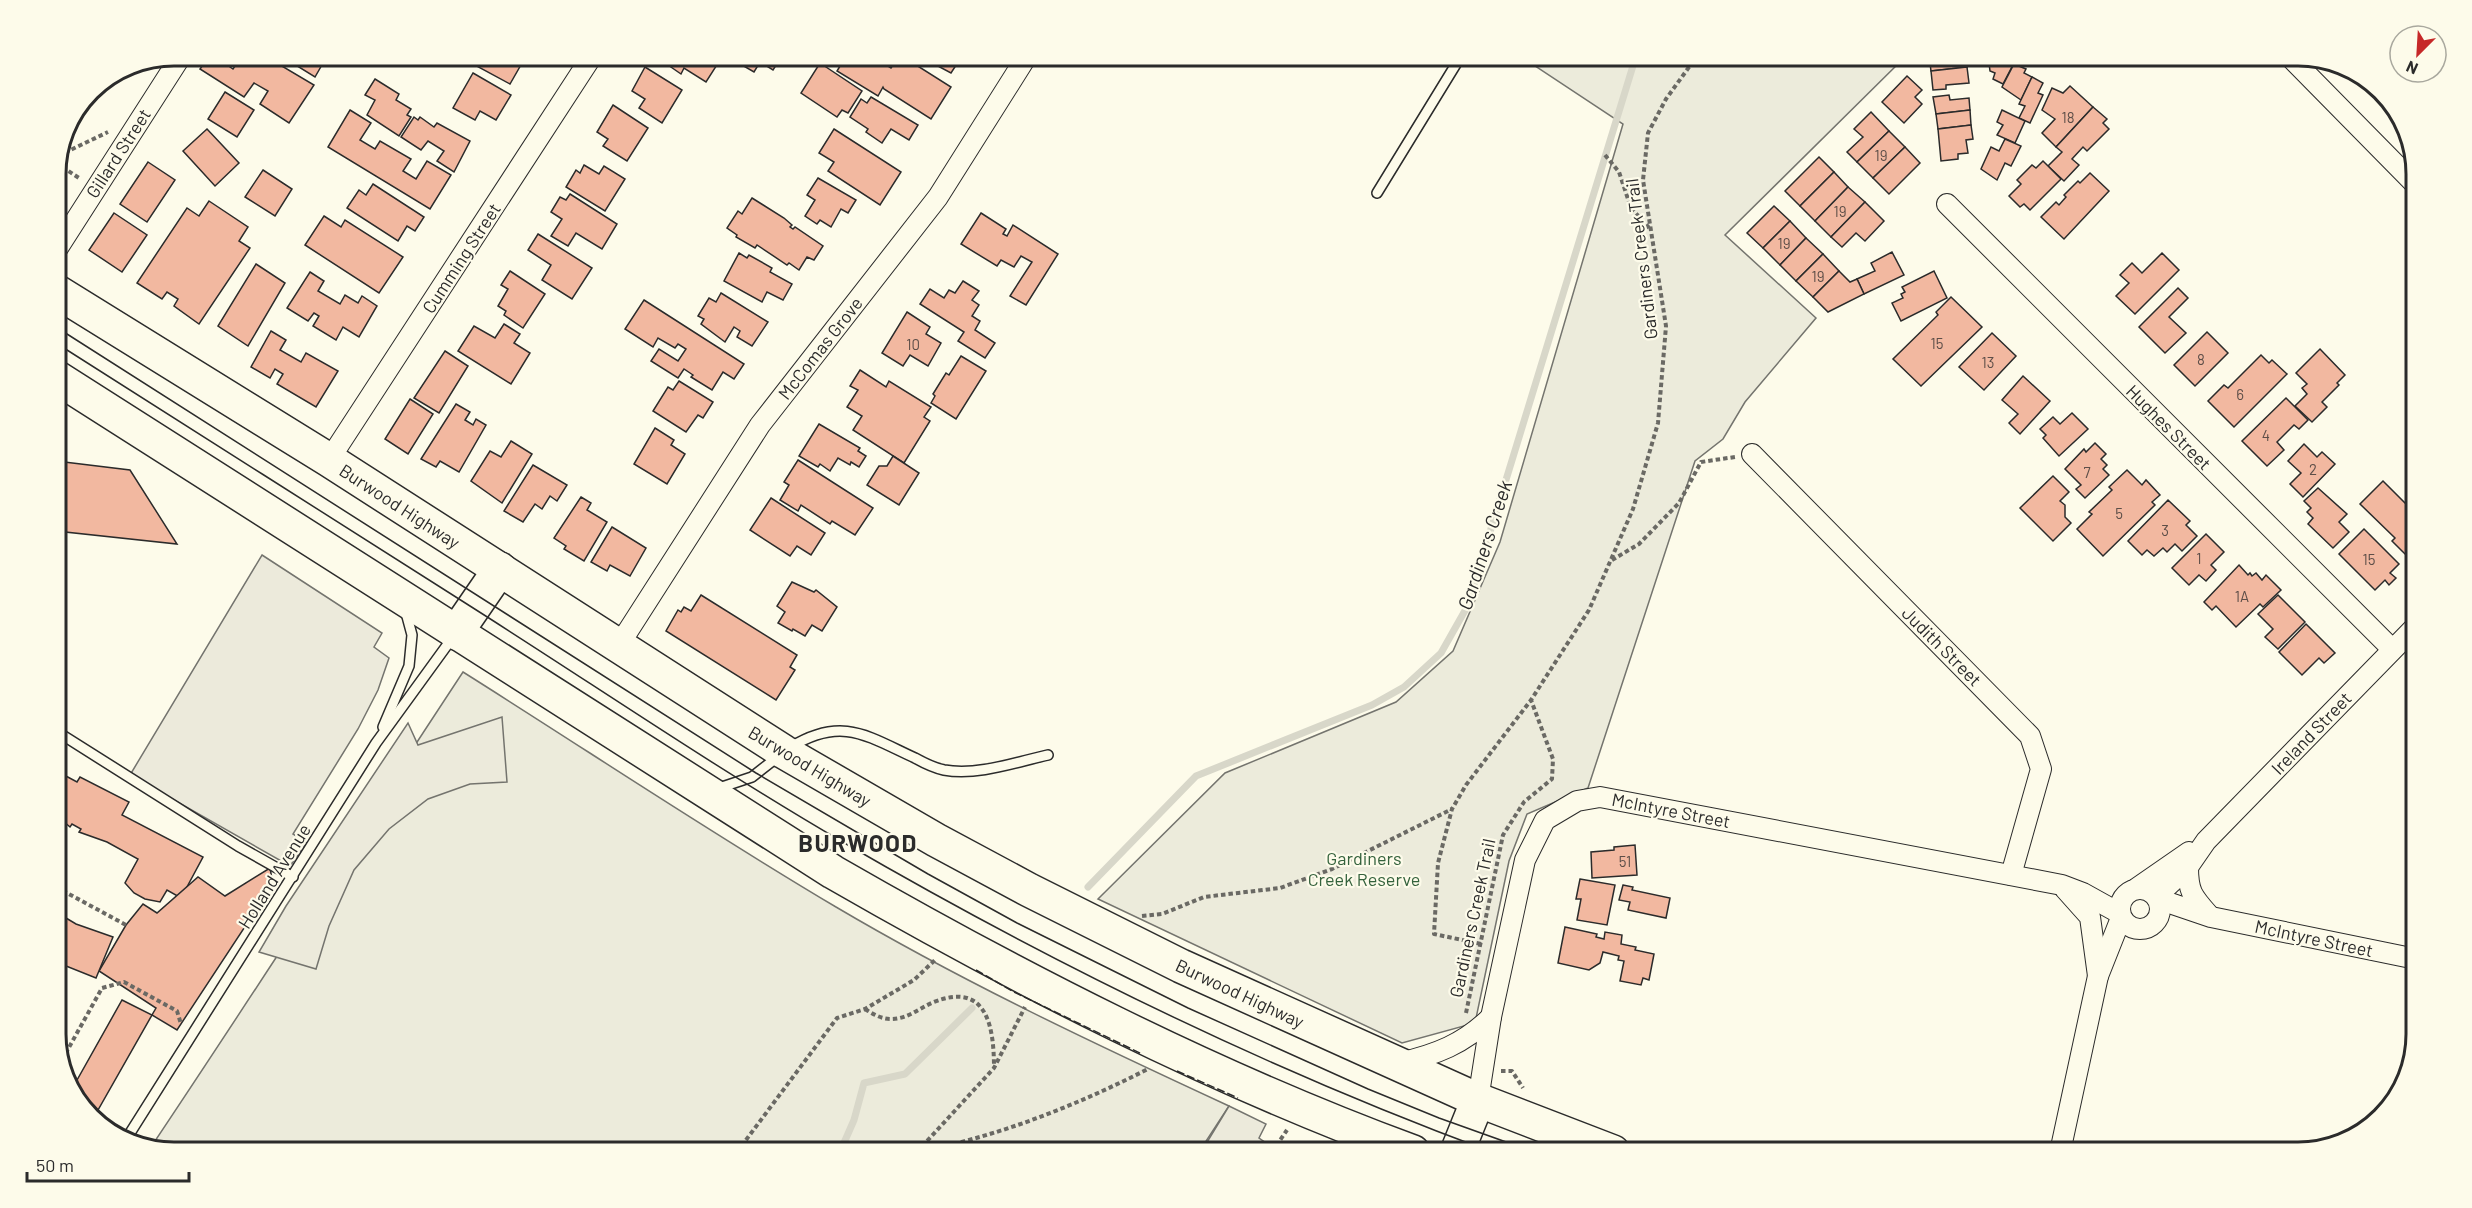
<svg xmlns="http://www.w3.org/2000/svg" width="2472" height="1208" font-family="Barlow,sans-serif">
<rect width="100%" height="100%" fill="#fdfbea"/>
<g fill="#ecebdb" stroke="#74746e" stroke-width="1.5">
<polygon points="1520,56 1906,56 1725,235 1816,318 1745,402 1723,439 1695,461 1588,788 1527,814 1509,861 1475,1023 1402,1043 1098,899 1225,773 1396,702 1453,651 1500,542 1623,124"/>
<path d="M463,672C587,750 709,832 836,907C963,982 1095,1044 1229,1106L1199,1152H174L151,1147C256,990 359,830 463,672Z"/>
</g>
<g fill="#eceadb" stroke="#74746e" stroke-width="1.5">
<polygon points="262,555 382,633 374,647 389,658 378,690 358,729 293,834 307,843 290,866 130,775"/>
<polygon points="502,717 507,782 470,784 428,799 389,829 354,870 329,926 316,969 259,952 286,906 408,723 418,745"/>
<polygon points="1229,1106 1266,1124 1259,1138 1269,1145 1265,1152 1201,1152"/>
</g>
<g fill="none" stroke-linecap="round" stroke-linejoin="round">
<g stroke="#d8d7c9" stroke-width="7">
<polyline points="1088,887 1196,776 1372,705 1404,687 1441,653 1467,607 1636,56"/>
<polyline points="840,1152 854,1120 864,1083 905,1074 972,1008"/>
</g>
</g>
<g fill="#f2b8a0" stroke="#2b2b2b" stroke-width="1.5">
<polygon points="209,56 214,56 233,69 242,56 265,56 314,85 289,123 260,104 268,91 254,83 244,97 200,69"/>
<polygon points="281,56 327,56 315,77"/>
<polygon points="475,56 526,56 510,84 471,63"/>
<polygon points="655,56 719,56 722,57 706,82 684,68 681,74"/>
<polygon points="739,56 738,56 782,56 773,70 760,62 754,72 735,61"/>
<polygon points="846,56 854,56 867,63 872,56 891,68 899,56 902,56 951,87 931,119 884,89 883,87 878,96 837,71"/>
<polygon points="906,56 962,56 951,73 921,57 918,63"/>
<polygon points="1929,56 1965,56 1967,67 1931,71"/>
<polygon points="1992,56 2009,56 2016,59 2003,84 1993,79 1995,73 1990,71 1989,63"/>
<polygon points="820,63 862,91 848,113 842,110 837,117 801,93"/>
<polygon points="2014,64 2026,69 2024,73 2032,77 2021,100 2002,87"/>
<polygon points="645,67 682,90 662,123 639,108 645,99 632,91"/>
<polygon points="1967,67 1969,83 1946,85 1946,89 1933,90 1931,71"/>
<polygon points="473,73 511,95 496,120 480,111 475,120 453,108"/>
<polygon points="1907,76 1922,90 1915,97 1922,104 1904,123 1882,102"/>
<polygon points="2032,77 2043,83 2038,93 2043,95 2030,123 2019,118 2025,106 2019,104"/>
<polygon points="375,79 399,94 396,100 411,109 407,115 411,117 399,136 367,115 375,100 365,95"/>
<polygon points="100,83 88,105 82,102 90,90"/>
<polygon points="2070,86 2093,107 2056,147 2042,133 2055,119 2042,110 2052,88 2063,93"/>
<polygon points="225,92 254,110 237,137 208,119"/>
<polygon points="1949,95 1950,100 1969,98 1970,110 1936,114 1933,97"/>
<polygon points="871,97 918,125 909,140 891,129 882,143 866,132 868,129 850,117 861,99 867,103"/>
<polygon points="613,105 648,128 627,161 603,146 608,139 597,132"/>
<polygon points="2093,107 2107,119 2103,123 2109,129 2087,151 2083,147 2072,159 2079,165 2064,181 2048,166 2062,152 2056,147"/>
<polygon points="350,110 371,123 360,140 375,149 380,141 411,159 403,171 416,179 427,161 451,175 430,209 328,147"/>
<polygon points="1970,110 1971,125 1938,129 1936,114"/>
<polygon points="2002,110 2025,121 2015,143 1997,135 2003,125 1997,122"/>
<polygon points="1871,112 1889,131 1857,162 1847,152 1863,137 1854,129"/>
<polygon points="414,117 418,120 420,117 434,127 437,123 470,141 454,172 437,161 444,151 428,141 421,150 401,137"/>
<polygon points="1971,125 1973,139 1966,140 1968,153 1958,154 1958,159 1941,161 1938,129"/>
<polygon points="207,129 239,163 215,186 183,151"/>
<polygon points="834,129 901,172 880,205 828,171 834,162 819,153"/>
<polygon points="1889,131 1905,147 1873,178 1857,162"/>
<polygon points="2005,139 2021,146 2011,166 2005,163 1997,180 1981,169 1991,147 1999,151"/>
<polygon points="1905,147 1920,163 1889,194 1873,178"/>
<polygon points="1819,157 1834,172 1800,206 1785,191"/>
<polygon points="2043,161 2061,179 2030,210 2024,204 2020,207 2009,196 2021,184 2017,180 2032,165 2036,168"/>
<polygon points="148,162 175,180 147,222 120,204"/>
<polygon points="584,165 599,174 604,166 625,179 605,211 566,187 576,170 580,173"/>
<polygon points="263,170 292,189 275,216 245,197"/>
<polygon points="1834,172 1848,187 1815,221 1800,206"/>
<polygon points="2090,173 2109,191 2064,239 2041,217 2056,202 2059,205 2066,197 2064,195 2078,181 2080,183"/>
<polygon points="818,178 856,200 848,213 841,209 831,227 820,220 817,224 805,216 815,200 807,195"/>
<polygon points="373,184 424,217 415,231 407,226 398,241 347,208 359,190 366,195"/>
<polygon points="1848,187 1865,202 1831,237 1815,221"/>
<polygon points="570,194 617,224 602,249 576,233 568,246 551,236 562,219 551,212 560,197 566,200"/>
<polygon points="752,198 784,218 792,225 790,227 793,229 795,227 823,246 814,260 807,257 799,270 789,263 787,265 757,245 755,248 736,237 737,235 727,228 738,211 742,214"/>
<polygon points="209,201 248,227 239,241 250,248 199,324 174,306 178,299 167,292 162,299 137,283 187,208 199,216"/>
<polygon points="1865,202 1884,221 1865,241 1856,233 1842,247 1831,237"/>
<polygon points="1774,206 1790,221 1763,248 1747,233"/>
<polygon points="114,213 147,235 122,272 89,250"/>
<polygon points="981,213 1006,229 1003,234 1007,236 1013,225 1058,254 1026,305 1010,296 1032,262 1021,256 1014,267 1001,260 997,266 961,244"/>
<polygon points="324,216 341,227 345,220 403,257 379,293 305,245"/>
<polygon points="1790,221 1806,238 1780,265 1763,248"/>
<polygon points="538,234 592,268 572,299 542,280 551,265 528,250"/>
<polygon points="1806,238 1823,254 1796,281 1780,265"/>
<polygon points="1892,252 1904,275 1864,294 1857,279 1875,271 1871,263"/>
<polygon points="739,253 747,258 749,255 772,268 770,272 792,284 783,300 767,292 762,302 724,281"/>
<polygon points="2162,253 2179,270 2135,314 2116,296 2129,283 2120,275 2132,263 2142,273"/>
<polygon points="1823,254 1839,271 1813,297 1796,281"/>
<polygon points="256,264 285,283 248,346 218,326"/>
<polygon points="510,271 545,294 523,328 504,315 506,311 498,306 508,289 501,285"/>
<polygon points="1839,271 1850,282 1857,279 1864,294 1828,312 1813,297"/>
<polygon points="1934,271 1947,298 1901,321 1892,303 1903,298 1901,294 1905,292 1902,287"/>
<polygon points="310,272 324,281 318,291 340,304 345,295 358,303 362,296 377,306 359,337 343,327 336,340 313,326 319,316 314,313 308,321 287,308"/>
<polygon points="963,281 979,291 972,300 979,305 972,316 980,321 975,330 995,343 985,358 958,341 964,332 920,304 930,289 944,298 949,290 955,293"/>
<polygon points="2178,288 2188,298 2169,317 2186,333 2165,353 2139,327"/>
<polygon points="721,293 768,322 752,346 737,337 740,331 734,327 725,342 701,324 704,319 698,316 709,298 716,302"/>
<polygon points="1951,297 1982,327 1921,386 1893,359 1938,315 1936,312"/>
<polygon points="644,300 744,364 734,379 723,372 712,390 691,377 693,375 684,369 678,378 651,361 659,349 678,361 686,349 678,344 675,348 658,338 653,347 625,329"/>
<polygon points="907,312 930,327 926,334 941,343 928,366 910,355 903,366 882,353"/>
<polygon points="504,324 520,334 514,343 530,353 511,384 458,351 474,326 495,338"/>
<polygon points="271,331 286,340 280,350 301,362 306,353 338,371 316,407 277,384 283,374 275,369 270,378 251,367"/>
<polygon points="2207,332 2228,353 2195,386 2174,365"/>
<polygon points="1992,333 2016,356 1984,390 1959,367"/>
<polygon points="2320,349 2345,375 2337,383 2339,385 2322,402 2327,407 2312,422 2295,406 2307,394 2302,388 2307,384 2296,373"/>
<polygon points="445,351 468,366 439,413 414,398"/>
<polygon points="2261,355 2269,363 2272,360 2287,374 2234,427 2208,401 2224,385 2228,388"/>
<polygon points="961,356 986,371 956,419 931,403 935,396 933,394 946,373 949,375"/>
<polygon points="860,370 886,387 889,381 931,407 924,417 930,421 904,463 853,430 862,416 847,407 858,390 850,386"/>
<polygon points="2023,376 2050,401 2020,434 2009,423 2018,414 2002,400"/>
<polygon points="679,381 713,402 703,418 698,415 686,432 653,411 668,387 673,390"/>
<polygon points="2286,398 2308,420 2299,429 2294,425 2277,442 2284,450 2267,466 2242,441"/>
<polygon points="410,399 433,414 408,454 385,439"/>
<polygon points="456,404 470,412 465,420 473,425 476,419 486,425 459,472 440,461 436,467 421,459"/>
<polygon points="2072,413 2088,429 2059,456 2043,438 2046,435 2040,429 2053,417 2060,424"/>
<polygon points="819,424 860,448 858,451 866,456 859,467 851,462 850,465 838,458 830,471 820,464 818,467 799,456"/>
<polygon points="655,428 674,440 671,445 685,454 667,484 634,464"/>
<polygon points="511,441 532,454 502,503 471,481 490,451 501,457"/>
<polygon points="2095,443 2106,454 2101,459 2107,465 2103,469 2109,475 2085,498 2076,489 2081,485 2065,469 2084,449 2086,452"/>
<polygon points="2304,444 2317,457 2322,452 2335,464 2303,497 2290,484 2301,473 2288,461"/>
<polygon points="893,456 919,473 899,505 867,485 879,466 887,466"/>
<polygon points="798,460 873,508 855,535 832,521 830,524 801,505 798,511 780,500 789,485 784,482"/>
<polygon points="56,461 130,470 177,544 56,531"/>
<polygon points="533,465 567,485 557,501 550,496 542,509 535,504 523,522 504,511"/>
<polygon points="2127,470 2142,485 2146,480 2160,495 2152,502 2155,505 2103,556 2077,529 2092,514 2089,512 2112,490 2109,487"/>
<polygon points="2053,476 2069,492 2060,501 2065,505 2065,517 2071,523 2053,541 2020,508"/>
<polygon points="2383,481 2416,514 2416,542 2405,554 2392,541 2395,538 2360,504"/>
<polygon points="2318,488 2347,514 2339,522 2349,532 2333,548 2308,524 2313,518 2307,512 2311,508 2304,501"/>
<polygon points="581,497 591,503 587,510 607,522 584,561 564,549 566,546 554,538"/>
<polygon points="771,498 825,533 811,555 797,546 790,556 750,530"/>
<polygon points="2168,500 2190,521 2186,525 2197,536 2182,551 2175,544 2167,552 2163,548 2154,556 2147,550 2142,555 2128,541"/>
<polygon points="612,527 646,548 630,576 610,565 607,571 591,562"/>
<polygon points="2364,529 2399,564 2390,573 2396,578 2389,585 2385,580 2375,590 2339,554"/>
<polygon points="2206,534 2224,552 2211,565 2216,570 2206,581 2199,575 2189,585 2172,568"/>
<polygon points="2239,565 2248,575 2250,573 2252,576 2256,573 2262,580 2266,575 2281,590 2263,607 2260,604 2236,627 2216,606 2212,610 2204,602"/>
<polygon points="792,582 814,592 816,590 837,607 822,631 812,625 805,636 793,629 792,631 778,623 785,612 777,606"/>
<polygon points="701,595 797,655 790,667 795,670 776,700 666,631 678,610 681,612 684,607 691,611"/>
<polygon points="2278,595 2305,622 2278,649 2265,637 2273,629 2258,614"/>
<polygon points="2306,624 2335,653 2324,663 2319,658 2302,675 2279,652"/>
<polygon points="64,775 77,782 80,777 129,802 122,815 203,857 181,898 167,890 160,902 145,899 134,893 125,883 138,859 107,842 79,832 81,829 72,824 70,827 56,815 56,778 61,781"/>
<polygon points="1635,845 1637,875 1592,878 1591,852 1614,850 1614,847"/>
<polygon points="270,868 273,884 177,1030 152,1015 156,1008 99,971 126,925 143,904 157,913 198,877 225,896"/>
<polygon points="1580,879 1615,885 1607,925 1577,920 1581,899 1576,899"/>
<polygon points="1623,885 1633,887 1632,890 1670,898 1666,918 1628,910 1630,902 1619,900"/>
<polygon points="56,912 76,924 113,937 96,978 56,962"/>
<polygon points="1565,927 1597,934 1596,937 1604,939 1605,932 1622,935 1621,944 1636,947 1635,950 1654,954 1649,980 1643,978 1641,985 1620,981 1624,961 1618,960 1619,956 1603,952 1600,963 1589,970 1558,963"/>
<polygon points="122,1000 152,1015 94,1117 76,1100 72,1089"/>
</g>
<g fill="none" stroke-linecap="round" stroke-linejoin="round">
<g stroke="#2b2b2b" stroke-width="12">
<g id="lane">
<polyline points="1377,193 1461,56"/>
<polyline points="383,727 409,666 412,635 405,609"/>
<polyline points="56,731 238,846 293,877"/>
<path d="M791,747C842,716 867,736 915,758C924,763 934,768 944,770C978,776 1016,762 1048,755"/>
<polyline points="719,788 752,777 780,755"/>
<polyline points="125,1141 376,743 453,637"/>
</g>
</g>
<g stroke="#2b2b2b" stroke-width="22">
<g id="street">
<polyline points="2289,56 2416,185"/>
<polyline points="1947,204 2392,649"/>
<polyline points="56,251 181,56"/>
<polyline points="1752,454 2030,736 2041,769 2011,875"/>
<polyline points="329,460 592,56"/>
<polyline points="619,645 760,425 938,197 1027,56"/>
<path d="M2188,867C2188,891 2192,896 2208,914"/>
<polyline points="2137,888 2189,852"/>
<circle cx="2140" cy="909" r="20"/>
<polyline points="2065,889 2090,917 2098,976"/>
<polyline points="2157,896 2188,867 2206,841 2416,626"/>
<polyline points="2158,899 2211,917 2416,959"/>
<path d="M1399,1063C1435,1055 1464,1044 1491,1017"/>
<polyline points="1478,1100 1491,1017 1525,860 1545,820 1577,801 1600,797 2062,885 2083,893 2119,913"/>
<polyline points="2060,1152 2098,976 2121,918"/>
</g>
</g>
<g stroke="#2b2b2b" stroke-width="36">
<g id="highway">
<polyline points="56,291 329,460 784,752 936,840 1029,890 1181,966 1478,1100 1613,1152"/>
<path d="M56,377L833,872C1019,979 1212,1078 1413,1152"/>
<polyline points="456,633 500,569"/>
<polyline points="1457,1152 1478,1100"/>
</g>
</g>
<g stroke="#6a6964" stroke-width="4" stroke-dasharray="4.5 3" stroke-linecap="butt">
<polyline points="1605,155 1619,172 1631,208 1651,230"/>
<polyline points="58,156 108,132"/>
<polyline points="56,163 79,178"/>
<polyline points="1612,560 1639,544 1679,503 1701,462 1735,457"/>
<polyline points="56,887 126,925"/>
<polyline points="1142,916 1162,914 1204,897 1280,888 1332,869 1452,809"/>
<polyline points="1481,944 1434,934 1438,863 1452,809 1466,785 1531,700 1589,610 1633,509 1658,423 1666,326 1643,180 1648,133 1666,99 1697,56"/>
<path d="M865,1009C873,1014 881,1019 891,1019C908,1019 919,1008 934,1002C987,981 994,1027 994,1068"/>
<polyline points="1466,1013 1503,835 1524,802 1552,779 1553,759 1531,700"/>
<polyline points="62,1060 102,988 124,982 177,1011 181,1024"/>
<polyline points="1501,1071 1512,1071 1523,1088"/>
<polyline points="737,1152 837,1018 865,1009 914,980 936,959"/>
<path d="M917,1152C997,1137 1075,1106 1148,1069"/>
<polyline points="917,1152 994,1068 1025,1007"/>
<polyline points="1272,1152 1287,1130"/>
</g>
<use href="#lane" stroke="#fdfbea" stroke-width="9"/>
<use href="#street" stroke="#fdfbea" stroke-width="20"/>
<use href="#highway" stroke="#fdfbea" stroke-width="33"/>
<g stroke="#2b2b2b" stroke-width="1.5">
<polyline points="56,327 756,773 928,874 1017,923 1188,1008 1368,1089 1439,1118 1534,1152"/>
<path d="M56,343C194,431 332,518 470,606C593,684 714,767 841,841C1049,962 1267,1069 1492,1152"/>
</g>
<g stroke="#2b2b2b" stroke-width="1.5" stroke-dasharray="8 3" stroke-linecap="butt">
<polyline points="976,970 1014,992 1142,1054"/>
<polyline points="1177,1071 1238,1098"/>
</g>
</g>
<g text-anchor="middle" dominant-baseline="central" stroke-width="4.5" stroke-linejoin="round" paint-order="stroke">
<g font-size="15" fill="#5d4e48">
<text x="2068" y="117">18</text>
<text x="1881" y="155">19</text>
<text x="1840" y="211">19</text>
<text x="1784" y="243">19</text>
<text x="1818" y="276">19</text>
<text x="1937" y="343">15</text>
<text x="913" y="344">10</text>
<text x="2201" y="359">8</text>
<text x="1988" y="362">13</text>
<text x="2240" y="394">6</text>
<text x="2266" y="435">4</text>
<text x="2313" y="469">2</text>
<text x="2087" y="472">7</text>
<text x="2119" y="513">5</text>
<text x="2165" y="530">3</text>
<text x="2199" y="558">1</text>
<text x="2369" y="559">15</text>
<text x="2242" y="596">1A</text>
<text x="1625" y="861">51</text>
</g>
<g font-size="18" fill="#2b2b2b" stroke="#fdfbea">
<text transform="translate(118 153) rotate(-57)">Gillard Street</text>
<text transform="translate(461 258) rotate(-57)">Cumming Street</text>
<text transform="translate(1641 259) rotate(-97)">Gardiners Creek Trail</text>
<text transform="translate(820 348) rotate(-52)">McComas Grove</text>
<text transform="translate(2169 427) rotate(45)">Hughes Street</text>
<text transform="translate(400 506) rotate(33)">Burwood Highway</text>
<text transform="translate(1942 646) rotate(45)">Judith Street</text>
<text transform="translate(2311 733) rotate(-46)">Ireland Street</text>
<text transform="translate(810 766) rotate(31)">Burwood Highway</text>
<text transform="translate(1671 810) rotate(11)">McIntyre Street</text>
<text transform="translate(274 876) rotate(-58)">Holland Avenue</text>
<text transform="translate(1472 918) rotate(-78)">Gardiners Creek Trail</text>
<text transform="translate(2314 938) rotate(12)">McIntyre Street</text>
<text transform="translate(1240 993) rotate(25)">Burwood Highway</text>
</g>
<g font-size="18" fill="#34623c" stroke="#fdfbea">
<text x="1364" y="858">Gardiners<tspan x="1364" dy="21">Creek Reserve</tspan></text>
</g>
<g font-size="20" font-style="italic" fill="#2b2b2b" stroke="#fdfbea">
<text transform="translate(1484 545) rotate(-72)">Gardiners Creek</text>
</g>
<g font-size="24" font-weight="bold" letter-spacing="1.5" fill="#2b2b2b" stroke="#fdfbea">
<text x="858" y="842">BURWOOD</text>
</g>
</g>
<path d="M0 0H2472V1208H0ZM174 66H2298A108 108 0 0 1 2406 174V1034A108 108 0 0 1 2298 1142H174A108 108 0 0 1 66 1034V174A108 108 0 0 1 174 66Z" fill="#fdfbea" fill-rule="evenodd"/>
<path fill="none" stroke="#2b2b2b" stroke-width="3" d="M174 66H2298A108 108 0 0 1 2406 174V1034A108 108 0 0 1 2298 1142H174A108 108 0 0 1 66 1034V174A108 108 0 0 1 174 66Z"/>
<g transform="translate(2418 54) rotate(204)"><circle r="28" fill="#fdfbea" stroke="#a9a89e" stroke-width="1.5"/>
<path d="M0-4.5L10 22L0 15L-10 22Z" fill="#c62828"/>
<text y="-9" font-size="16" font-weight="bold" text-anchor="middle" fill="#2b2b2b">N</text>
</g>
<path d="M27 1172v9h162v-9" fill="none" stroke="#2b2b2b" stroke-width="3"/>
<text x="36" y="1172" font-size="18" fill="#2b2b2b" stroke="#fdfbea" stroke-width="4.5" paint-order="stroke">50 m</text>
</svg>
